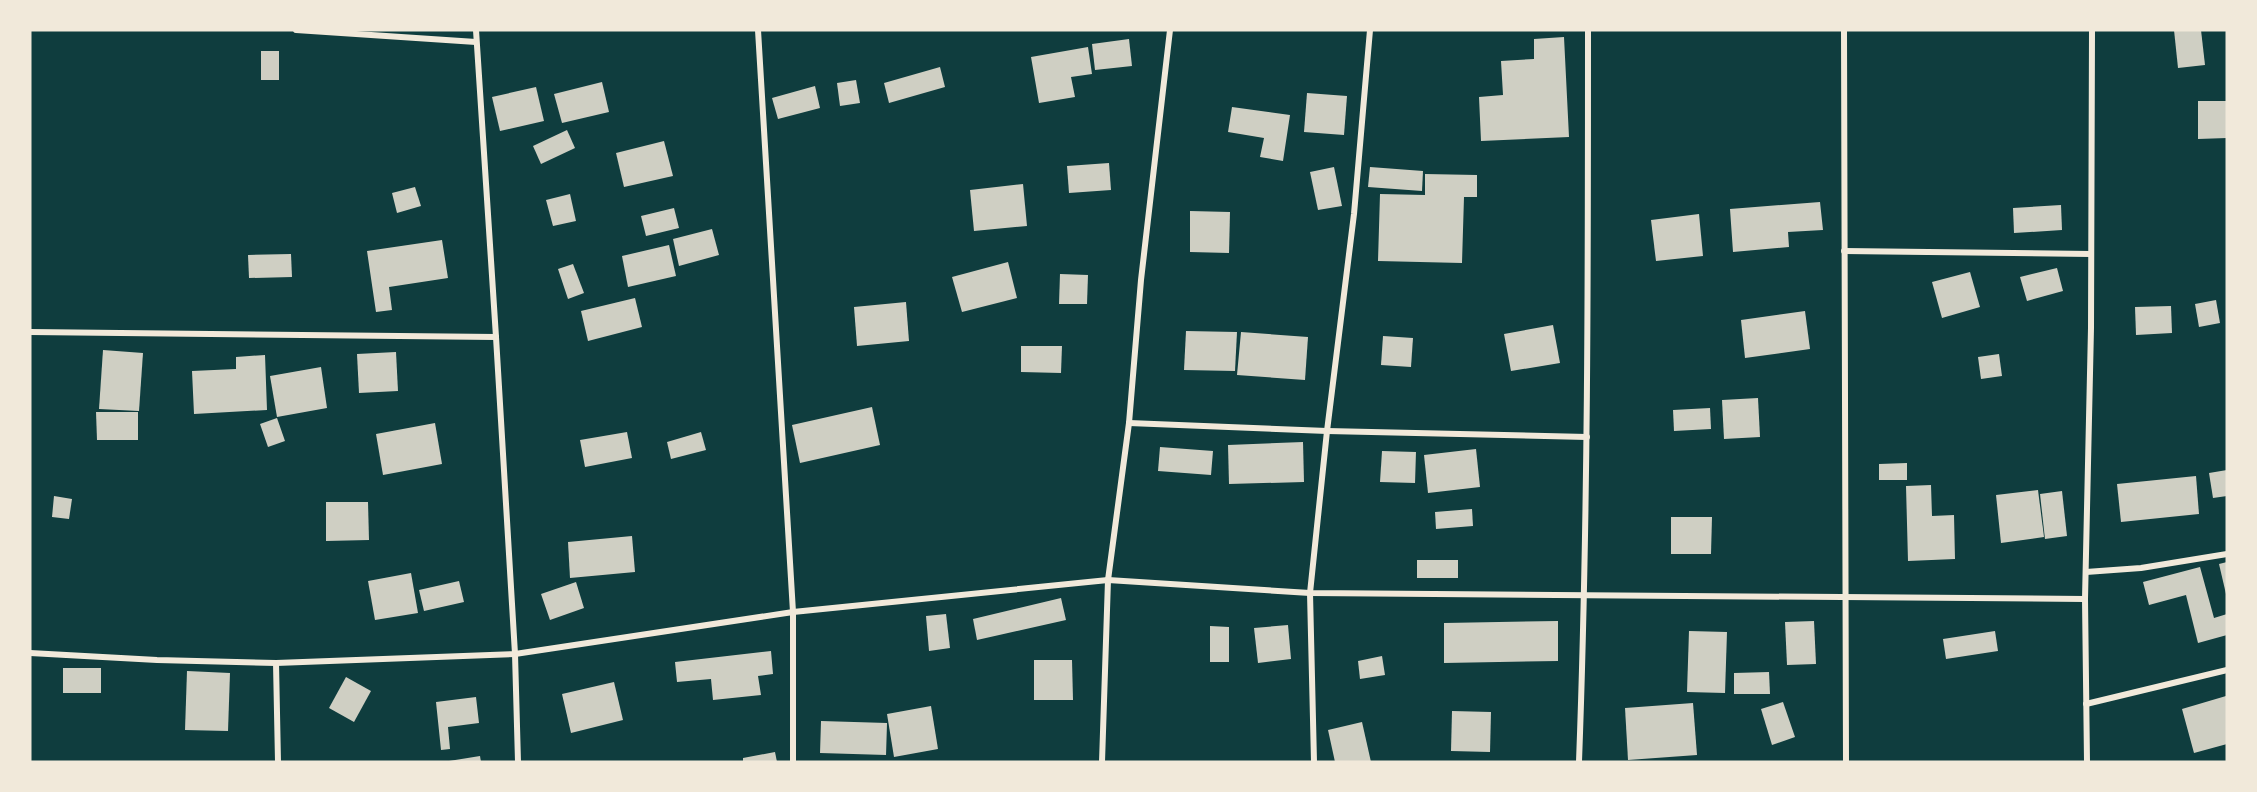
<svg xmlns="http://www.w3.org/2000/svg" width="2257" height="792" font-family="Lato,sans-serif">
<rect width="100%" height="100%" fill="#0f3d3e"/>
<g fill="#cfcfc3">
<polygon points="2174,30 2201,30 2205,65 2178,68"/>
<polygon points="1564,37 1569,137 1481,141 1479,97 1503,95 1501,61 1534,59 1534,39"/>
<polygon points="1129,39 1132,66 1095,70 1092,44"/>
<polygon points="1088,47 1092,74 1071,77 1075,97 1039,103 1031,57"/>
<rect x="261" y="51" width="18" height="29"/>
<polygon points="940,67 945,87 889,103 884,83"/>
<polygon points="856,80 860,103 840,106 837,83"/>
<polygon points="602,82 609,112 562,123 554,94"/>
<polygon points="815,86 820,108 778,119 772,98"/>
<polygon points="536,87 544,121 500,131 492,97"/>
<polygon points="1307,93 1347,96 1344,135 1304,132"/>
<polygon points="2198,101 2227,101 2227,138 2198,139"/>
<polygon points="1232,107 1290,115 1283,161 1260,157 1264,138 1228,132"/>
<polygon points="567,130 575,148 541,164 533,146"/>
<polygon points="664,141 673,176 624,187 616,153"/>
<polygon points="1109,163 1111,190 1069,193 1067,166"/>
<polygon points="1334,167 1342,206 1318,210 1310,172"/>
<polygon points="1370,167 1423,171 1422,191 1368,187"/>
<polygon points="1425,174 1477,175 1477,197 1464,197 1462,263 1378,261 1380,194 1425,195"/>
<polygon points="1023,184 1027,226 974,231 970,190"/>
<polygon points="415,187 421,206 397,213 392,193"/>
<polygon points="570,194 576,221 553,226 546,200"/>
<polygon points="1820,202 1823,230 1788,232 1789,247 1733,252 1730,209"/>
<polygon points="2061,205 2062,230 2014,233 2013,208"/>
<polygon points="674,208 679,228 646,236 641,216"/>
<polygon points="1190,211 1230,212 1229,253 1190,252"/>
<polygon points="1699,214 1703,256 1656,261 1651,220"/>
<polygon points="712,229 719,255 679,266 673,239"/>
<polygon points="442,240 448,278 389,287 392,310 376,312 367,251"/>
<polygon points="669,245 676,276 628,287 622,256"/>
<polygon points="291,254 292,277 249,278 248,255"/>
<polygon points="1008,262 1017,298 962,312 952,277"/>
<polygon points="573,264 584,293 568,299 558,269"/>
<polygon points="2057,268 2063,291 2027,301 2020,277"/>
<polygon points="1970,272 1980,307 1942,318 1932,282"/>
<polygon points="1060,274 1088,275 1087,304 1059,304"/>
<polygon points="635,298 642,327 588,341 581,311"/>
<polygon points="2216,300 2220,323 2199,327 2195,304"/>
<polygon points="906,302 909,341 857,346 854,307"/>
<polygon points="2171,306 2172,333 2136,335 2135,307"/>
<polygon points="1805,311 1810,349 1745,358 1741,320"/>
<polygon points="1553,325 1560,363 1511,371 1504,334"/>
<polygon points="1186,331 1237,332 1235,371 1184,370"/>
<polygon points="1241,332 1308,337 1305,380 1237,375"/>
<polygon points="1383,336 1413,338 1411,367 1381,365"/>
<polygon points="1021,346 1062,346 1061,373 1021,372"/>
<polygon points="103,350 143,353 139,411 99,409"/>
<polygon points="396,352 398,391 359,393 357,354"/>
<polygon points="1999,354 2002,376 1981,379 1978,357"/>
<polygon points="265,355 267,410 194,414 192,371 236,369 236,357"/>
<polygon points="321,367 327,408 277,417 270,376"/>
<polygon points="1758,398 1760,437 1724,439 1722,400"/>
<polygon points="872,407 880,445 800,463 792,425"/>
<polygon points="1710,408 1711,429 1674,431 1673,410"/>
<polygon points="96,412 138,412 138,440 97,440"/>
<polygon points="277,418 285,441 268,447 260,424"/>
<polygon points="435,423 442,464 383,475 376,434"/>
<polygon points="627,432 632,458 585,467 580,440"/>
<polygon points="701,432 706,450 671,459 667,442"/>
<polygon points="1303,442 1304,482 1229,484 1228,445"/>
<polygon points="1160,447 1213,451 1211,475 1158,471"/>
<polygon points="1476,449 1480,487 1428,493 1424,455"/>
<polygon points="1382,451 1416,452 1415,483 1380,482"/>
<polygon points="1907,463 1907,480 1879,480 1879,464"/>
<polygon points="2227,470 2227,496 2213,498 2209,473"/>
<polygon points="2196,476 2199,514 2121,522 2117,484"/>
<polygon points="1931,485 1932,516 1954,515 1955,559 1908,561 1906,486"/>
<polygon points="2038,490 2044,537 2001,543 1996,495"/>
<polygon points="2062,491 2067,536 2045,539 2040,494"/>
<polygon points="54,496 72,499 69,519 52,517"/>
<polygon points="326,502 368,502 369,540 326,541"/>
<polygon points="1472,509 1473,526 1436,529 1435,512"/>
<polygon points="1671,517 1712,517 1711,554 1671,554"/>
<polygon points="632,536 635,572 570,578 568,542"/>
<rect x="1417" y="560" width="41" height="18"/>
<polygon points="2227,562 2227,594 2226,594 2219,564"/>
<polygon points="2200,567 2214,618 2227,614 2227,635 2198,643 2186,595 2149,605 2143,582"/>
<polygon points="411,573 418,613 375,620 368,581"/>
<polygon points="459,581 464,602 424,611 419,590"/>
<polygon points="576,582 584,608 550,620 541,594"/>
<polygon points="1061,598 1066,620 977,640 973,619"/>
<polygon points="946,614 950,648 929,651 926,616"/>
<polygon points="1558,621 1558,661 1444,663 1444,623"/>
<polygon points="1814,621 1816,664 1787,665 1785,622"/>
<polygon points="1288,625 1291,659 1258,663 1254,628"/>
<polygon points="1210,626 1229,627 1229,662 1210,662"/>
<polygon points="1689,631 1727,632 1725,693 1687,692"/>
<polygon points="1995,631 1998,651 1946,659 1943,639"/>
<polygon points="771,651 773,674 758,676 761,695 713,700 711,679 677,682 675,662"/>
<polygon points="1382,656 1385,675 1360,679 1358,661"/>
<polygon points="1034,660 1072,660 1073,700 1034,700"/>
<rect x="63" y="668" width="38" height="25"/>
<polygon points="187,671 230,673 228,731 185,730"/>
<polygon points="1769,672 1770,694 1734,694 1734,673"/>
<polygon points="346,677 371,691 354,722 329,708"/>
<polygon points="614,682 623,720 571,733 562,694"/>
<polygon points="2226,696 2227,744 2194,753 2182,709"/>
<polygon points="476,697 479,723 448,727 450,749 441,750 436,702"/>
<polygon points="1783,702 1795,737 1772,745 1761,709"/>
<polygon points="1693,703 1697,755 1628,760 1625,708"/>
<polygon points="931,706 938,749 894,757 887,714"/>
<polygon points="1452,711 1491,712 1490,752 1451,751"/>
<polygon points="821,721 887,723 886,755 820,753"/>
<polygon points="1362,722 1371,762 1335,762 1328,730"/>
<polygon points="775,752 777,762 743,762 743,758"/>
<polygon points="480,756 481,762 449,762 449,761"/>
</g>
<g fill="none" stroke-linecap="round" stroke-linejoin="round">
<g stroke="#f1e9da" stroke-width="6">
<polyline points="296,30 476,42"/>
<polyline points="476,30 496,337 515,654 518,762"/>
<polyline points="758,30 793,612 793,762"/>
<polyline points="1844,30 1846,762"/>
<polyline points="1844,251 2091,254"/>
<polyline points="30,332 496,337"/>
<polyline points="1129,423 1327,431 1587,437"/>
<polyline points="2086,572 2141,568 2227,554"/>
<polyline points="30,653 157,660 276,663 515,654 793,612 1108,580 1310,593 2085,599"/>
<polyline points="276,663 278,762"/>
<polyline points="2086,704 2227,670"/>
<polyline points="1102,762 1108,580 1129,423 1141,280 1170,30"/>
<polyline points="1314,762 1310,593 1327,431 1354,214 1370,30"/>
<path d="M1579,762C1588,518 1588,274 1588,30"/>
<polyline points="2087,762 2085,599 2091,328 2092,30"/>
</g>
</g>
<rect width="2257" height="792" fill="none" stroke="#f1e9da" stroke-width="63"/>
</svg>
